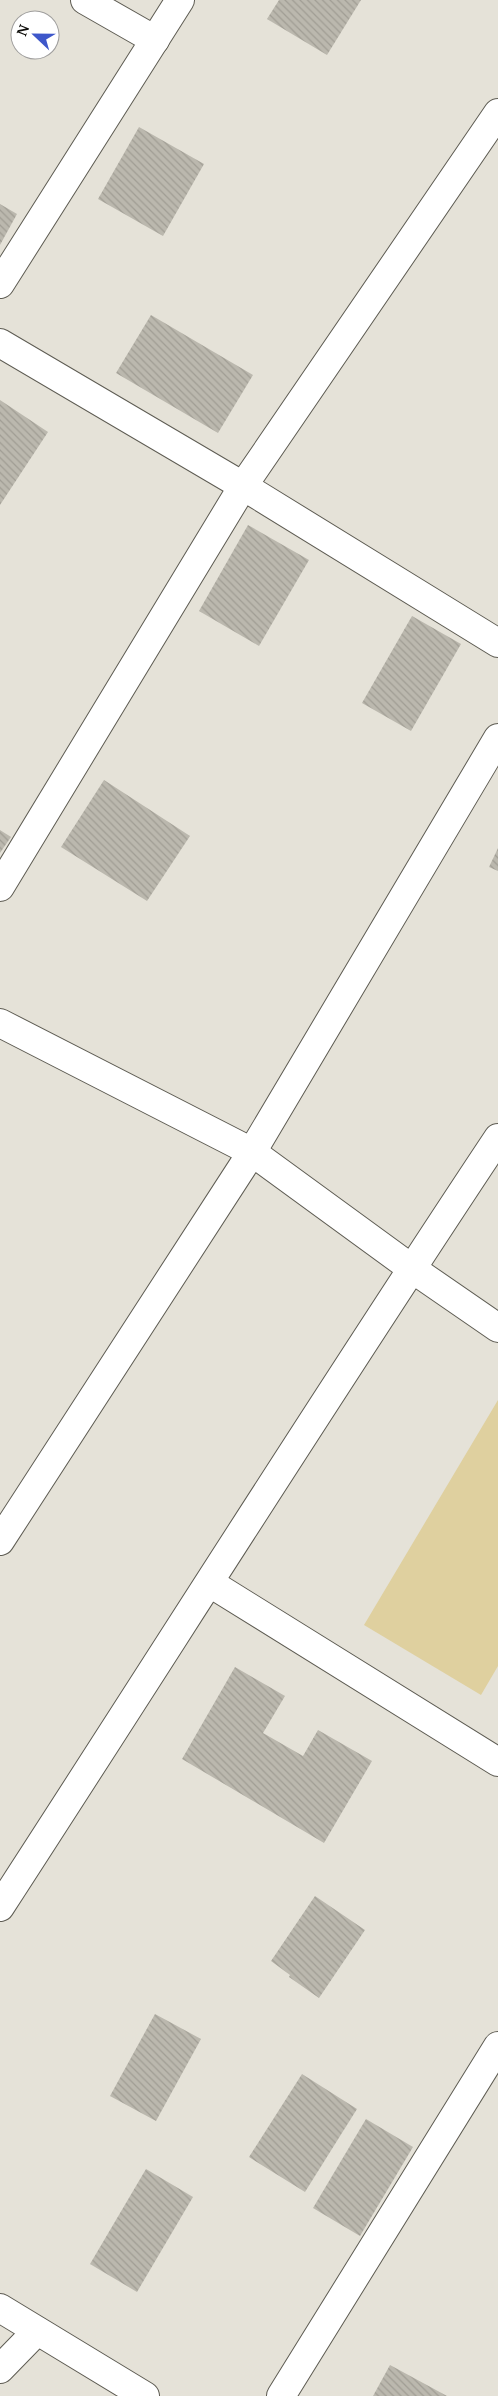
<svg xmlns="http://www.w3.org/2000/svg" width="498" height="2396" font-family="'PT Serif',serif">
<defs>
<pattern id="building-back-hatch" width="6" height="6" patternUnits="userSpaceOnUse" patternTransform="scale(1.25)"><rect width="6" height="6" fill="#bbb8ae"/><path d="M-1 5l2 2M0 0l6 6M5-1l2 2" fill="none" stroke="#a09d94"/></pattern>
</defs>
<rect width="100%" height="100%" fill="#e5e2d8"/>
<polygon fill="#dfd09f" points="498,1400 498,1666 481,1695 364,1625"/>
<g fill="url(#building-back-hatch)">
<polygon points="279,0 361,0 327,55 267,19"/>
<polygon points="139,127 204,164 163,236 98,199"/>
<polygon points="0,204 17,214 0,245"/>
<polygon points="151,315 253,375 218,433 116,373"/>
<polygon points="0,400 48,432 0,505"/>
<polygon points="248,525 309,560 259,646 199,611"/>
<polygon points="412,616 461,644 411,731 362,703"/>
<polygon points="104,780 190,836 147,901 61,847"/>
<polygon points="0,830 11,837 0,853"/>
<polygon points="498,848 498,871 489,867"/>
<polygon points="235,1667 285,1696 263,1733 303,1756 318,1730 372,1761 324,1843 182,1759"/>
<polygon points="315,1896 365,1930 319,1998 289,1977 290,1975 271,1961"/>
<polygon points="155,2014 201,2039 156,2121 110,2096"/>
<polygon points="302,2074 357,2109 305,2192 249,2157"/>
<polygon points="366,2119 413,2147 360,2236 313,2208"/>
<polygon points="146,2169 193,2197 137,2292 90,2264"/>
<polygon points="390,2365 447,2396 373,2396"/>
</g>
<g fill="none" stroke-linecap="round" stroke-linejoin="round">
<g stroke="#5e5c53" stroke-width="30">
<g id="minor">
<polyline points="85,0 155,40"/>
<polyline points="0,343 243,486 498,643"/>
<polyline points="0,887 243,486 498,113"/>
<polyline points="0,1541 252,1152 498,738"/>
<polyline points="210,1583 498,1762"/>
<path d="M0,1907C166,1651 329,1392 498,1138"/>
<polyline points="0,2369 37,2331"/>
<polyline points="281,2396 498,2046"/>
</g>
</g>
<g stroke="#5e5c53" stroke-width="30">
<g id="tertiary">
<polyline points="0,284 180,0"/>
<polyline points="0,1023 252,1152 411,1268 498,1328"/>
<polyline points="0,2308 145,2396"/>
</g>
</g>
<use href="#minor" stroke="#fff" stroke-width="28"/>
<use href="#tertiary" stroke="#fff" stroke-width="28"/>
</g>
<g transform="translate(35 35) rotate(292)"><circle r="24" fill="#ffffff" stroke="#9f9e9d"/>
<path d="M0-4L9 19L0 12L-9 19Z" fill="#3e57ca"/>
<text y="-8" font-size="14" font-weight="bold" text-anchor="middle" fill="#0e0d0a">N</text>
</g>
</svg>
